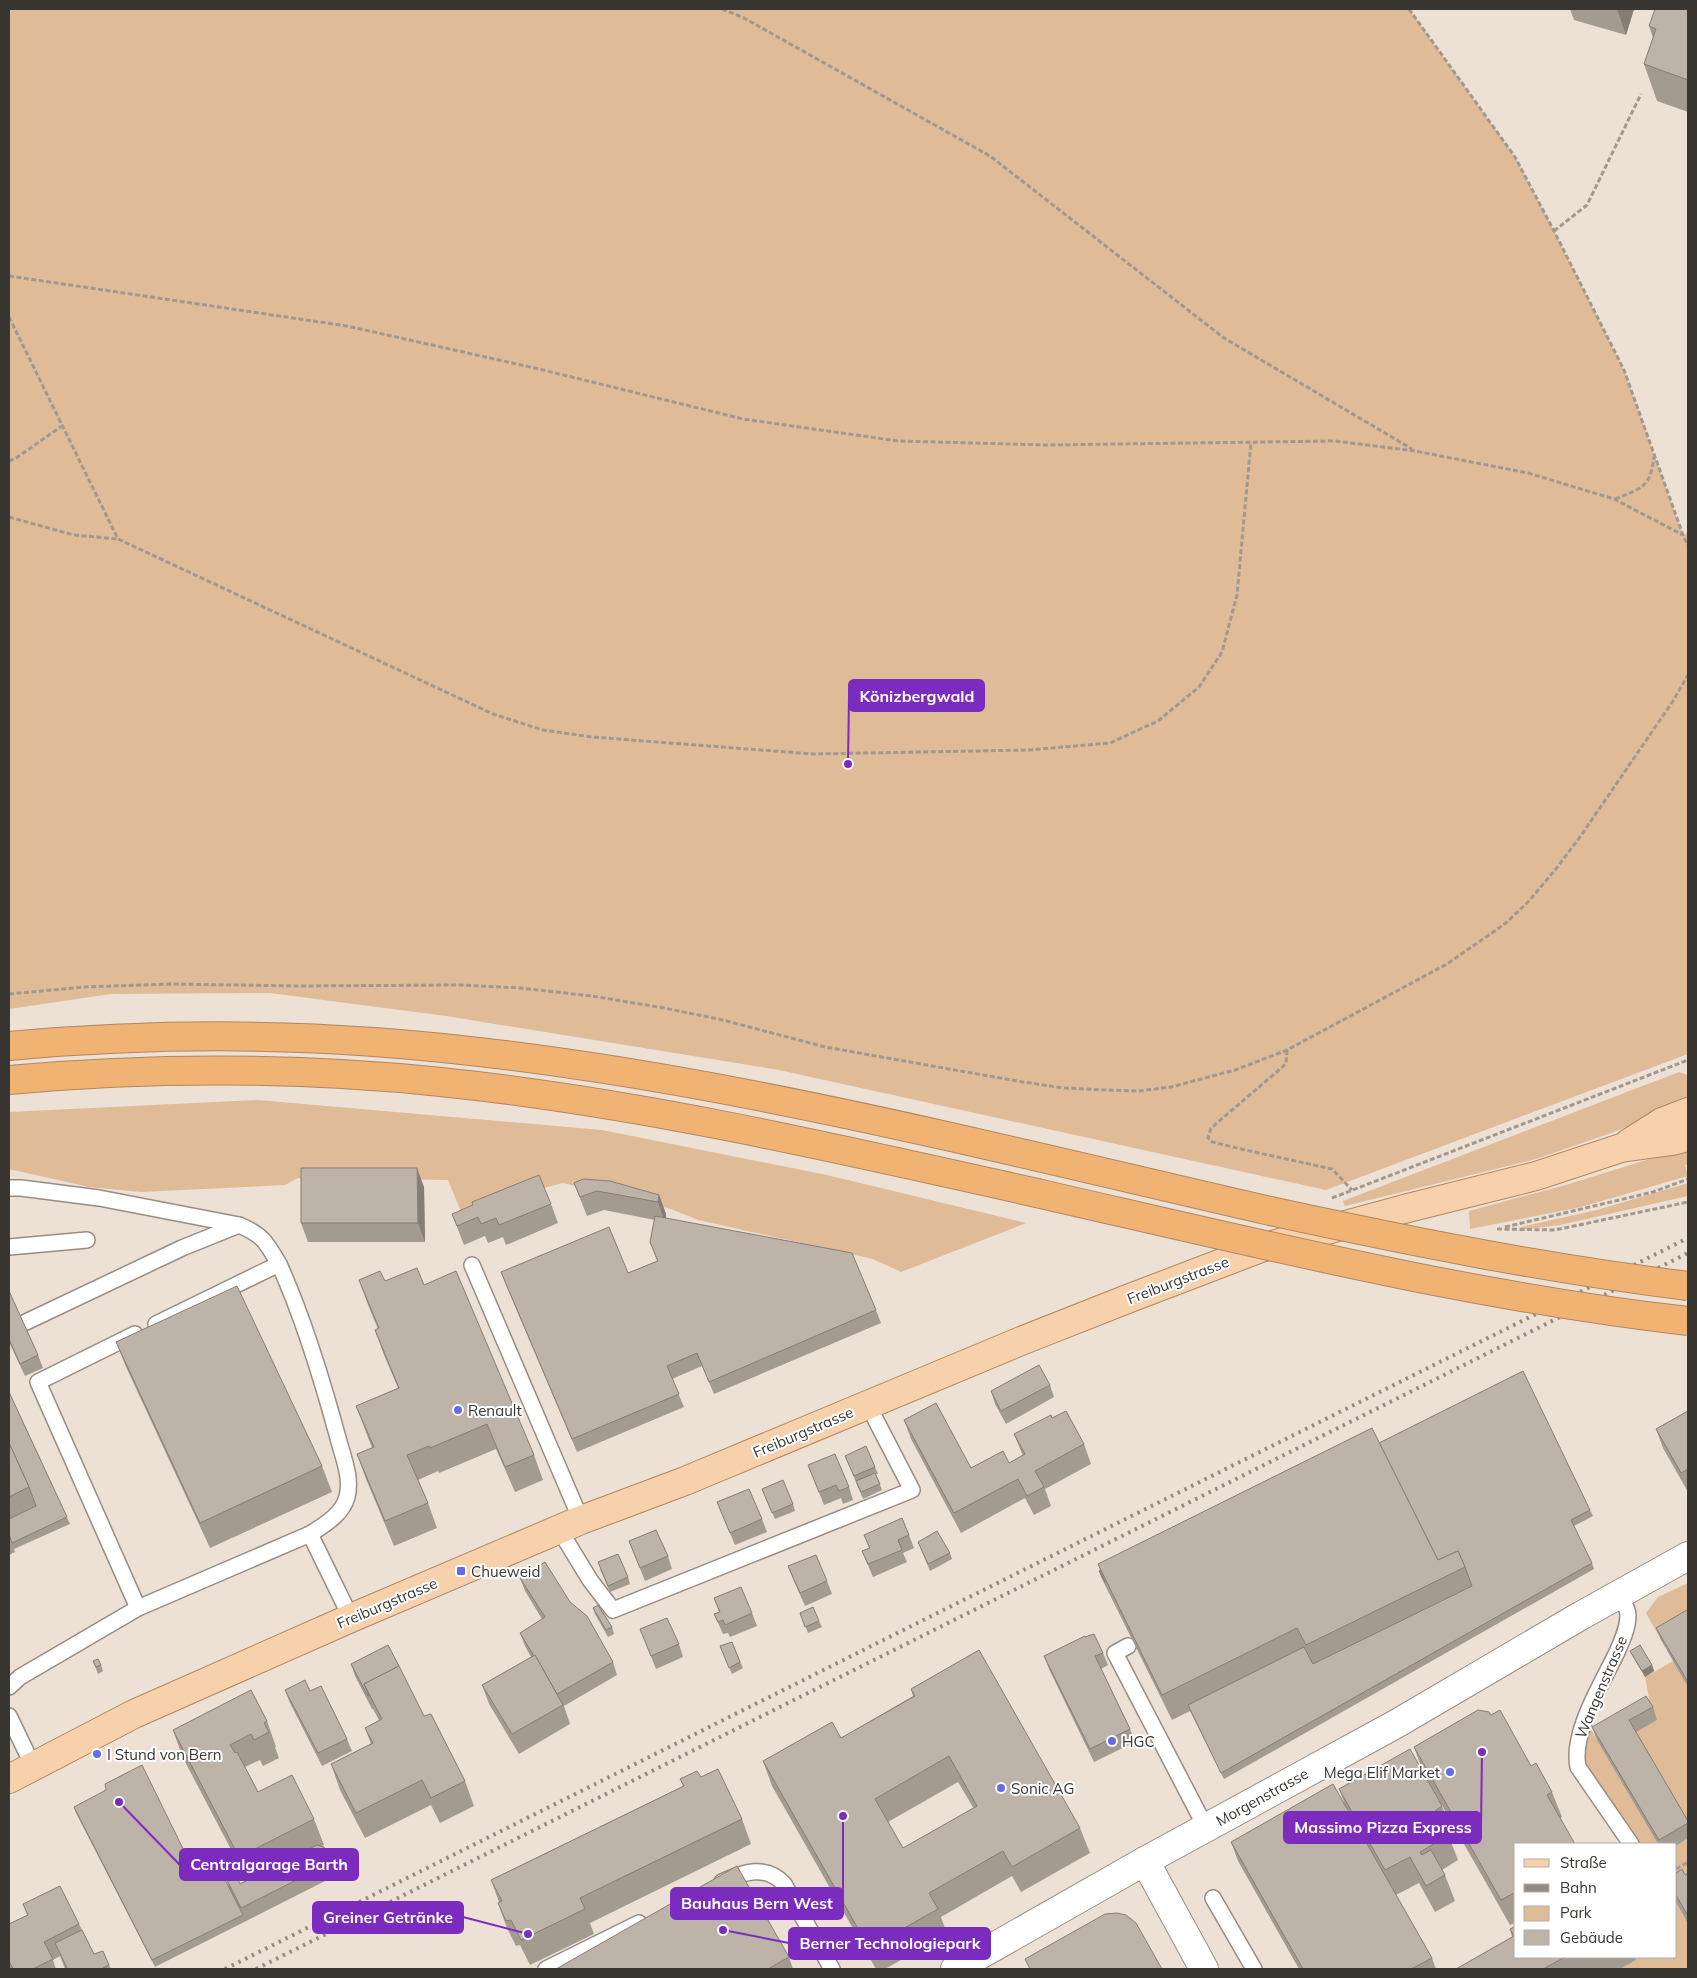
<svg xmlns="http://www.w3.org/2000/svg" width="1697" height="1978" font-family="Mulish,sans-serif">
<rect width="100%" height="100%" fill="#ede1d6"/>
<g fill="#e0bb97">
<polygon points="9,9 1409,9 1515,157 1554,231 1624,370 1683,535 1688,533 1688,1054 1326,1190 779,1070 446,1016 270,993 111,994 9,1009"/>
<polygon points="1679,1072 1688,1075 1688,1102 1614,1132 1536,1159 1345,1206 1343,1201"/>
<polygon points="258,1100 602,1130 827,1175 1026,1223 901,1272 873,1259 698,1220 671,1209 563,1183 483,1204 462,1214 448,1180 298,1178 285,1185 141,1192 89,1187 9,1169 9,1112"/>
<polygon points="1688,1147 1688,1164 1685,1165 1688,1176 1581,1207 1470,1229 1469,1211 1569,1184"/>
<polygon points="1688,1183 1688,1196 1560,1225 1521,1230 1521,1227 1597,1210"/>
<polygon points="1688,1583 1688,1625 1661,1640 1646,1613 1658,1597"/>
<polygon points="1673,1661 1688,1686 1688,1826 1634,1733 1651,1709 1645,1677"/>
<polygon points="1589,1726 1658,1844 1639,1844 1583,1762 1583,1740"/>
<polygon points="1688,1838 1688,1889 1676,1896 1676,1846"/>
<polygon points="1676,1902 1688,1924 1688,1969 1620,1969 1636,1960 1634,1957 1676,1957"/>
</g>
<g fill="none" stroke-linecap="round" stroke-linejoin="round">
<g stroke="#988d82" stroke-width="18">
<g id="lane">
<path d="M9,1188H21L99,1198L239,1225C263,1235 266,1242 279,1264"/>
<polyline points="9,1247 87,1240"/>
<polyline points="472,1265 581,1520"/>
<polyline points="26,1322 182,1248 239,1225"/>
<path d="M156,1324L279,1264C304,1319 322,1379 338,1438C343,1457 352,1478 347,1497C342,1515 324,1525 310,1534"/>
<polyline points="135,1334 38,1382 138,1608"/>
<polyline points="559,1529 590,1580 613,1610 912,1490 868,1405"/>
<path d="M1619,1594C1622,1601 1628,1608 1628,1615C1628,1628 1622,1641 1617,1652C1602,1684 1571,1732 1578,1767L1631,1844"/>
<polyline points="1128,1646 1115,1653 1206,1828"/>
<polyline points="9,1687 20,1677 138,1608 310,1534 351,1618"/>
<polyline points="9,1716 33,1766"/>
<path d="M722,1882C743,1872 766,1864 784,1884L832,1969"/>
<polyline points="1213,1898 1254,1969"/>
<polyline points="546,1969 639,1923"/>
</g>
</g>
<g stroke="#988d82" stroke-width="30">
<g id="street">
<polyline points="1145,1861 1204,1969"/>
<polyline points="955,1969 1145,1861 1396,1724 1582,1615 1688,1556"/>
</g>
</g>
<g stroke="#b0875c" stroke-width="30">
<g id="primary">
<polyline points="1629,1143 1662,1122 1688,1112"/>
<polyline points="9,1779 134,1714 351,1618 581,1520 685,1481 1021,1341 1130,1298 1261,1248 1408,1208 1536,1176 1621,1148 1672,1141 1688,1137"/>
</g>
</g>
<g stroke="#b0875c" stroke-width="30">
<g id="highway">
<path d="M9,1046C131,1035 252,1033 374,1042C675,1064 977,1144 1270,1211"/>
<path d="M9,1080C153,1067 297,1067 441,1082C642,1103 840,1149 1037,1193"/>
</g>
</g>
<g stroke="#a19990" stroke-width="3" stroke-dasharray="5 2.5" stroke-linecap="butt">
<polyline points="722,9 744,18 990,156 1224,338 1412,449"/>
<polyline points="1409,9 1515,157 1554,231 1624,370 1683,535 1688,546"/>
<polyline points="1554,231 1587,205 1641,94"/>
<polyline points="9,276 347,326 539,369 743,419 898,441 1047,445 1335,441 1415,451 1528,473 1614,499 1683,535"/>
<polyline points="9,317 118,539 493,714 543,730 592,737 813,754 1029,750 1110,743 1158,721 1199,687 1222,652 1237,595 1251,442"/>
<polyline points="9,461 16,458 62,426"/>
<path d="M1615,499C1642,488 1650,488 1654,457"/>
<polyline points="9,517 74,535 118,539"/>
<polyline points="9,994 85,987 170,984 298,986 461,985 520,988 592,996 664,1008 723,1020 825,1047 1023,1082 1064,1088 1106,1090 1139,1091 1171,1087 1235,1070 1287,1050 1447,964 1506,923 1529,901 1555,870 1580,837 1673,701 1688,675"/>
<polyline points="1287,1050 1286,1064 1211,1128 1208,1138 1212,1142 1241,1149 1332,1169 1352,1190"/>
<polyline points="1332,1198 1688,1060"/>
<polyline points="1505,1227 1653,1192 1688,1179"/>
<polyline points="1497,1229 1555,1230 1688,1202"/>
<polyline points="1676,1869 1688,1862"/>
</g>
<use href="#lane" stroke="#fff" stroke-width="15"/>
<use href="#street" stroke="#fff" stroke-width="28"/>
<use href="#primary" stroke="#f6d1ac" stroke-width="28"/>
<use href="#highway" stroke="#f0b374" stroke-width="28"/>
<g stroke="#938b83" stroke-width="4" stroke-dasharray="2.5 5" stroke-linecap="butt">
<polyline points="225,1969 1688,1238"/>
<polyline points="256,1969 1688,1253"/>
</g>
<g stroke="#b0875c" stroke-width="30" stroke-linecap="butt">
<g id="highway-bridge">
<path d="M1037,1193C1252,1242 1468,1296 1688,1321"/>
<path d="M1270,1211C1408,1241 1548,1269 1688,1286"/>
</g>
</g>
<use href="#highway-bridge" stroke="#f0b374" stroke-width="28"/>
</g>
<g fill="#a39a90" fill-rule="evenodd">
<polygon points="1570,9 1634,9 1626,35 1574,20"/>
<polygon points="1688,10 1688,112 1657,101 1644,64 1653,38 1649,26"/>
<polygon points="574,1183 659,1195 666,1214 666,1218 876,1310 881,1323 714,1394 702,1366 672,1379 684,1407 577,1452 506,1285 501,1272 628,1273 657,1261 650,1242 655,1220 604,1210 587,1216"/>
<polygon points="424,1187 425,1242 308,1242 301,1223"/>
<polygon points="551,1204 558,1223 506,1245 503,1237 488,1243 485,1236 464,1245 452,1214"/>
<polygon points="359,1280 424,1285 534,1455 543,1480 515,1492 496,1449 439,1473 438,1471 418,1480 428,1503 437,1528 394,1546 366,1479 357,1454 372,1448 356,1406 398,1388 384,1355 375,1330 378,1329 368,1305"/>
<polygon points="9,1291 38,1355 43,1368 25,1376 9,1342"/>
<polygon points="116,1342 322,1466 332,1492 210,1548 126,1367"/>
<polygon points="1050,1385 1054,1397 1006,1424 995,1404 991,1391"/>
<polygon points="9,1392 70,1524 14,1549 15,1552 9,1555"/>
<polygon points="1688,1411 1688,1492 1663,1448 1656,1429"/>
<polygon points="1052,1418 1084,1444 1091,1464 1045,1489 1051,1506 1034,1515 1025,1498 961,1533 911,1439 904,1420 971,1468 1009,1463 1023,1456 1014,1434"/>
<polygon points="1379,1443 1590,1510 1593,1516 1574,1526 1592,1563 1594,1569 1224,1779 1190,1711 1172,1720 1101,1577 1099,1571 1100,1570 1098,1564"/>
<polygon points="845,1456 875,1467 878,1474 876,1474 882,1490 863,1499"/>
<polygon points="808,1465 849,1487 853,1500 843,1504 841,1498 824,1505"/>
<polygon points="762,1489 793,1504 795,1511 775,1519"/>
<polygon points="717,1502 762,1519 767,1532 735,1545"/>
<polygon points="864,1535 909,1535 914,1548 903,1553 907,1562 873,1577 862,1551 869,1548"/>
<polygon points="629,1541 668,1556 672,1569 645,1581"/>
<polygon points="918,1542 950,1553 952,1559 930,1571"/>
<polygon points="788,1566 827,1581 832,1594 805,1606 793,1579"/>
<polygon points="600,1569 628,1577 630,1584 610,1592"/>
<polygon points="520,1578 570,1602 613,1662 617,1675 564,1706 570,1724 519,1754 489,1704 482,1685 531,1657 525,1646 520,1633 542,1619 525,1591"/>
<polygon points="714,1598 752,1613 757,1626 730,1637 728,1633 723,1634 714,1614 719,1612"/>
<polygon points="593,1608 612,1627 614,1634 608,1637 595,1614"/>
<polygon points="1688,1612 1688,1687 1661,1640 1656,1628"/>
<polygon points="800,1613 819,1621 822,1627 808,1633"/>
<polygon points="640,1629 679,1644 683,1657 656,1669"/>
<polygon points="1085,1637 1103,1653 1108,1665 1101,1669 1130,1729 1135,1742 1094,1762 1049,1669 1044,1656"/>
<polygon points="732,1642 743,1668 732,1674 720,1646"/>
<polygon points="1630,1651 1652,1665 1654,1671 1645,1677 1633,1657"/>
<polygon points="93,1661 101,1665 103,1671 98,1674"/>
<polygon points="351,1664 424,1716 465,1781 474,1806 440,1823 431,1805 365,1838 340,1790 331,1764 371,1744 365,1728 379,1720 373,1709 372,1709 355,1676"/>
<path d="M911,1689L1080,1828L1090,1853L1021,1892L1012,1876L941,1917L947,1934L885,1969H876L772,1786L763,1761L841,1738L913,1696ZM958,1782L974,1809L903,1848L888,1822Z"/>
<polygon points="285,1690 310,1691 347,1739 352,1751 322,1766 290,1703"/>
<polygon points="1653,1707 1657,1720 1636,1732 1688,1821 1688,1838 1676,1846 1676,1844 1658,1844 1597,1740 1592,1727"/>
<polygon points="1491,1715 1552,1792 1562,1817 1516,1844 1516,1922 1510,1925 1423,1772 1414,1747"/>
<polygon points="267,1721 276,1747 275,1747 279,1758 263,1766 260,1760 245,1767 258,1792 314,1819 324,1845 321,1846 332,1862 337,1875 155,1967 76,1813 74,1807 190,1863 229,1886 226,1878 240,1884 247,1880 182,1756 173,1730"/>
<polygon points="701,1777 742,1819 751,1844 590,1923 594,1934 530,1965 520,1945 516,1946 507,1928 498,1903 499,1902 491,1880 683,1786 680,1779"/>
<polygon points="1339,1789 1442,1806 1452,1832 1448,1834 1458,1860 1442,1870 1445,1875 1455,1901 1435,1912 1419,1883 1396,1895 1432,1958 1436,1969 1299,1969 1238,1861 1231,1842 1344,1802"/>
<polygon points="1676,1873 1685,1875 1688,1873 1688,1924 1676,1902"/>
<polygon points="23,1904 79,1924 94,1954 109,1965 111,1969 64,1969 65,1969 60,1956 53,1960 56,1969 10,1969 9,1967 9,1924 27,1915"/>
<polygon points="1516,1926 1516,1957 1635,1957 1636,1960 1620,1969 1456,1969 1512,1937 1510,1929"/>
<polygon points="789,1957 793,1969 556,1969"/>
</g>
<g fill="#857d76">
<polygon points="1617,9 1634,9 1626,35"/>
<polygon points="417,1168 424,1187 425,1242 418,1223"/>
<polygon points="659,1195 666,1214 665,1222 658,1202"/>
<polygon points="1652,1665 1654,1671 1645,1677 1642,1671"/>
</g>
<g fill="#beb3a8" stroke="#857d76" fill-rule="evenodd">
<polygon points="1655,9 1685,9 1688,10 1688,80 1644,64 1656,29 1649,26"/>
<polygon points="301,1168 417,1168 418,1223 301,1223"/>
<polygon points="539,1175 551,1204 499,1225 496,1218 481,1224 478,1217 457,1226 452,1214 473,1205 472,1202"/>
<polygon points="583,1179 610,1181 659,1195 658,1202 597,1191 580,1197 574,1183"/>
<polygon points="655,1216 852,1253 876,1310 709,1382 697,1353 667,1366 679,1394 572,1439 501,1272 609,1227 628,1273 658,1261 650,1242"/>
<polygon points="417,1268 424,1285 456,1271 534,1455 505,1467 487,1424 430,1448 429,1446 407,1455 428,1503 385,1521 357,1454 374,1447 356,1406 399,1388 375,1330 379,1328 359,1280 380,1271 385,1281"/>
<polygon points="237,1286 322,1466 200,1523 116,1342"/>
<polygon points="9,1291 38,1355 20,1364 9,1339"/>
<polygon points="1039,1365 1050,1385 1001,1411 991,1391"/>
<polygon points="1523,1371 1590,1510 1571,1520 1592,1563 1221,1773 1188,1705 1304,1647 1313,1664 1472,1586 1465,1567 1458,1551 1438,1560 1379,1443"/>
<polygon points="9,1392 67,1517 12,1543 9,1534 9,1519 36,1506 29,1487 9,1443"/>
<polygon points="936,1403 971,1468 1003,1451 1009,1463 1025,1454 1014,1434 1051,1415 1052,1418 1066,1411 1084,1444 1035,1471 1044,1487 1027,1496 1018,1479 954,1513 904,1420"/>
<polygon points="1688,1411 1688,1469 1681,1473 1656,1429"/>
<polygon points="1372,1428 1438,1560 1458,1551 1465,1567 1306,1645 1297,1628 1162,1695 1098,1564"/>
<polygon points="9,1443 29,1487 9,1497"/>
<polygon points="866,1446 875,1467 854,1476 845,1456"/>
<polygon points="835,1454 849,1487 839,1491 836,1485 819,1492 808,1465"/>
<polygon points="875,1473 880,1484 861,1492 856,1481"/>
<polygon points="783,1480 793,1504 772,1513 762,1489"/>
<polygon points="749,1489 762,1519 730,1533 717,1502"/>
<polygon points="902,1518 909,1535 898,1540 902,1550 868,1564 862,1551 870,1548 864,1535"/>
<polygon points="656,1530 668,1556 640,1568 629,1541"/>
<polygon points="937,1531 950,1553 928,1564 918,1542"/>
<polygon points="618,1554 628,1577 608,1586 598,1562"/>
<polygon points="816,1555 827,1581 800,1593 788,1566"/>
<polygon points="545,1562 570,1602 587,1616 613,1662 557,1694 535,1655 534,1656 520,1633 545,1617 520,1578"/>
<polygon points="1100,1570 1105,1582 1099,1571"/>
<polygon points="741,1587 752,1613 725,1625 723,1620 718,1622 714,1614 720,1612 714,1598"/>
<polygon points="598,1605 612,1627 606,1630 593,1608"/>
<polygon points="813,1607 819,1621 805,1627 800,1613"/>
<polygon points="1687,1610 1688,1612 1688,1682 1656,1628"/>
<polygon points="667,1618 679,1644 651,1656 640,1629"/>
<polygon points="1094,1634 1103,1653 1095,1656 1130,1729 1090,1749 1044,1656 1085,1636 1085,1637"/>
<polygon points="732,1642 740,1662 729,1668 720,1646"/>
<polygon points="388,1645 399,1666 364,1684 369,1696 368,1696 351,1664"/>
<polygon points="1640,1645 1652,1665 1642,1671 1630,1651"/>
<path d="M979,1650L1080,1828L1012,1867L1003,1851L929,1893L938,1909L869,1948L763,1761L832,1722L841,1738L915,1696L911,1689ZM949,1756L977,1806L903,1848L875,1799Z"/>
<polygon points="535,1655 563,1705 512,1734 482,1685"/>
<polygon points="98,1659 101,1665 96,1667 93,1661"/>
<polygon points="399,1666 424,1716 431,1714 465,1781 431,1798 422,1780 356,1813 331,1764 373,1743 365,1728 382,1719 364,1684"/>
<polygon points="305,1680 310,1691 321,1686 347,1739 318,1753 285,1690"/>
<polygon points="251,1690 267,1721 264,1723 269,1732 254,1740 251,1734 230,1745 235,1753 237,1752 258,1792 292,1775 314,1819 239,1857 173,1730"/>
<polygon points="1646,1696 1653,1707 1629,1720 1688,1821 1688,1823 1659,1840 1592,1727"/>
<polygon points="1478,1710 1489,1712 1491,1715 1500,1710 1531,1766 1536,1763 1552,1792 1547,1795 1575,1844 1516,1844 1516,1892 1501,1900 1414,1747"/>
<polygon points="1410,1749 1442,1806 1435,1811 1449,1835 1420,1852 1422,1855 1431,1850 1445,1875 1426,1886 1410,1857 1385,1870 1339,1789"/>
<polygon points="142,1765 190,1863 211,1852 243,1915 152,1960 74,1807 106,1790 105,1784"/>
<polygon points="718,1769 742,1819 580,1898 585,1909 521,1940 511,1920 506,1921 498,1903 502,1901 491,1880 684,1786 680,1779 697,1771 701,1777"/>
<polygon points="1333,1784 1432,1958 1411,1969 1303,1969 1231,1842"/>
<polygon points="317,1845 324,1847 332,1862 241,1908 226,1878 235,1873 240,1884"/>
<polygon points="737,1866 789,1957 768,1969 556,1969"/>
<polygon points="1682,1869 1685,1875 1688,1873 1688,1916 1676,1895 1676,1873"/>
<polygon points="60,1886 79,1924 44,1942 53,1959 33,1969 13,1969 9,1961 9,1924 28,1915 23,1904"/>
<polygon points="1117,1913 1126,1915 1136,1923 1162,1969 1030,1969 1025,1959 1105,1914"/>
<polygon points="1516,1926 1516,1957 1565,1957 1543,1969 1456,1969 1514,1936 1510,1929"/>
<polygon points="82,1930 94,1954 103,1951 109,1965 103,1968 103,1969 64,1969 67,1968 55,1943"/>
</g>
<g fill="#646ce4" stroke="#fff" stroke-width="2">
<circle cx="458" cy="1410" r="5"/>
<rect x="456" y="1566" width="10" height="10" rx="2.5"/>
<circle cx="1112" cy="1741" r="5"/>
<circle cx="97" cy="1754" r="5"/>
<circle cx="1450" cy="1772" r="5"/>
<circle cx="1001" cy="1788" r="5"/>
</g>
<g text-anchor="middle" dominant-baseline="central" stroke-width="4" stroke-linejoin="round" paint-order="stroke">
<g font-size="15" fill="#393530" stroke="#fff">
<text transform="translate(1178 1280) rotate(-21)">Freiburgstrasse</text>
<text transform="translate(803 1432) rotate(-23)">Freiburgstrasse</text>
<text transform="translate(387 1603) rotate(-23)">Freiburgstrasse</text>
<text transform="translate(1601 1687) rotate(-67)">Wangenstrasse</text>
<text transform="translate(1262 1797) rotate(-29)">Morgenstrasse</text>
</g>
<g font-size="15" fill="#393530" stroke="#fff" text-anchor="start">
<text x="468" y="1410">Renault</text>
<text x="471" y="1571">Chueweid</text>
<text x="1122" y="1741">HGC</text>
<text x="107" y="1754">I Stund von Bern</text>
<text x="1440" y="1772" text-anchor="end">Mega Elif Market</text>
<text x="1011" y="1788">Sonic AG</text>
</g>
</g>
<path fill="none" stroke="#7b2cbf" stroke-width="2" d="M848 764L849 696M1482 1752L1481 1828M119 1802L180 1865M843 1816L843 1903M528 1934L463 1917M723 1930L789 1943"/>
<g fill="#7b2cbf" stroke="#fff" stroke-width="2">
<circle cx="848" cy="764" r="5"/>
<circle cx="1482" cy="1752" r="5"/>
<circle cx="119" cy="1802" r="5"/>
<circle cx="843" cy="1816" r="5"/>
<circle cx="528" cy="1934" r="5"/>
<circle cx="723" cy="1930" r="5"/>
</g>
<g fill="#7b2cbf" stroke="#7b2cbf" stroke-width="2">
<rect x="849" y="680" width="135" height="31" rx="5"/>
<rect x="1284" y="1812" width="197" height="31" rx="5"/>
<rect x="180" y="1849" width="178" height="31" rx="5"/>
<rect x="671" y="1888" width="172" height="31" rx="5"/>
<rect x="313" y="1902" width="150" height="31" rx="5"/>
<rect x="789" y="1928" width="201" height="31" rx="5"/>
</g>
<g font-size="16" text-anchor="middle" font-weight="bold" fill="#fff">
<text x="917" y="702">Könizbergwald</text>
<text x="1383" y="1833">Massimo Pizza Express</text>
<text x="269" y="1870">Centralgarage Barth</text>
<text x="757" y="1909">Bauhaus Bern West</text>
<text x="388" y="1923">Greiner Getränke</text>
<text x="890" y="1949">Berner Technologiepark</text>
</g>
<rect width="1697" height="1978" fill="none" stroke="#393530" stroke-width="20"/>
<rect x="1514" y="1843" width="162" height="115" fill="#ffffff" stroke="#b0aeac"/>
<rect x="1524" y="1859" width="25" height="8" fill="#f6d1ac" stroke="#b0aeac"/>
<text x="1560" y="1868" font-size="15" fill="#393530">Straße</text>
<rect x="1524" y="1884" width="25" height="8" fill="#938b83" stroke="#b0aeac"/>
<text x="1560" y="1893" font-size="15" fill="#393530">Bahn</text>
<rect x="1524" y="1906" width="25" height="15" fill="#e0bb97" stroke="#b0aeac"/>
<text x="1560" y="1918" font-size="15" fill="#393530">Park</text>
<rect x="1524" y="1930" width="25" height="15" fill="#beb3a8" stroke="#b0aeac"/>
<text x="1560" y="1943" font-size="15" fill="#393530">Gebäude</text>
</svg>
